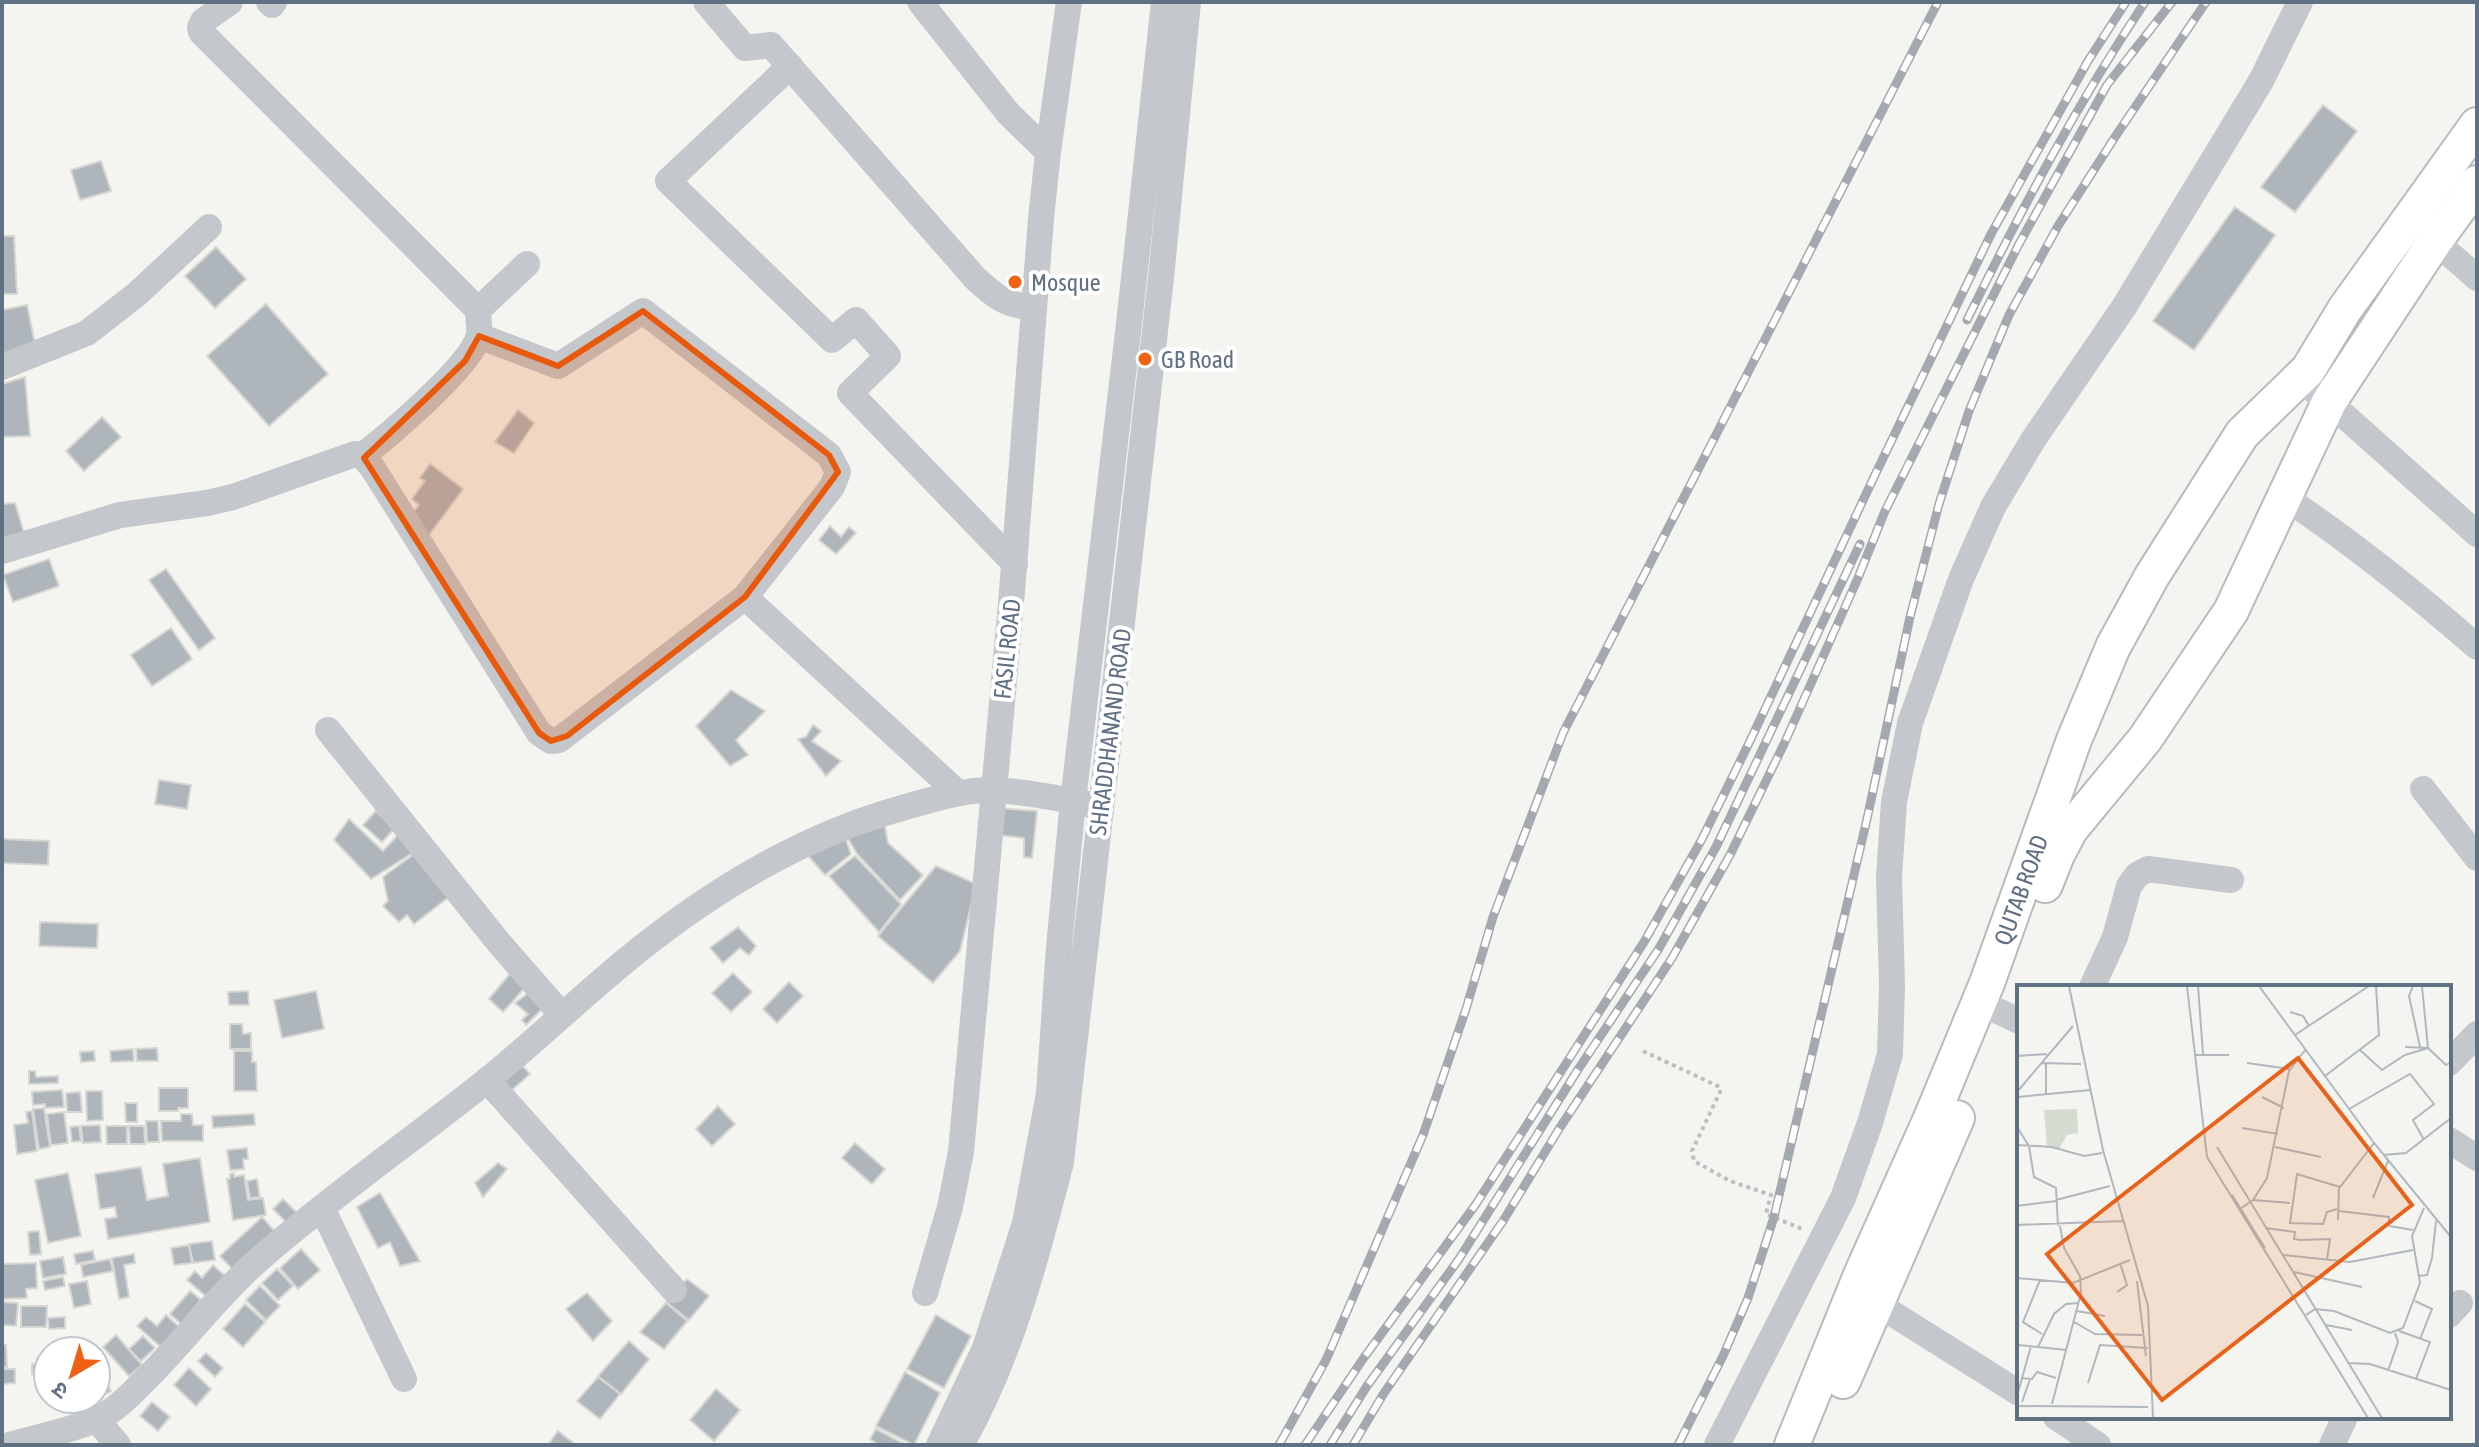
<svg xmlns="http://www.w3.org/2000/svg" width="2479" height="1447" font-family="'Asap Condensed','Noto Sans Devanagari',sans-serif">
<rect width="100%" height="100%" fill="#f4f5f0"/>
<g fill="#aeb5bb" stroke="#d6d6d3" stroke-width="2">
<polygon points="2323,105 2357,131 2295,212 2261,187"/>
<polygon points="101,161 111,191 80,200 71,170"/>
<polygon points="2235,207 2275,235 2194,350 2153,321"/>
<polygon points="2,236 14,236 17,294 2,294"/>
<polygon points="216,247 246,279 215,308 185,276"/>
<polygon points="266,304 328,374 269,426 207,356"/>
<polygon points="27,305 36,349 2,356 2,310"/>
<polygon points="25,377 30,436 2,437 2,384"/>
<polygon points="518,410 534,423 514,453 495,442"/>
<polygon points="102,417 121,437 84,471 66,451"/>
<polygon points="430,464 463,489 423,543 407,520 419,505 412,499 425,481 420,478"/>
<polygon points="15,503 25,536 2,540 2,504"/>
<polygon points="830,526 841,537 849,527 856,533 836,554 819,540"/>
<polygon points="49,559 59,586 13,602 3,575"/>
<polygon points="166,569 215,638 199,650 149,580"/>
<polygon points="171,628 192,659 152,686 131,655"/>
<polygon points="731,690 765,711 736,740 748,755 730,766 696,726"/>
<polygon points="813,725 821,731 812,741 841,761 826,776 798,739 806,737"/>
<polygon points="159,780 191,785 187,809 155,804"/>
<polygon points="998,808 1037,811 1032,858 1024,857 1024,838 1000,835"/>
<polygon points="376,811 394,829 382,842 363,825"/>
<polygon points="349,819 383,851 398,835 414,852 371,879 334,840"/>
<polygon points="884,822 888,843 923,875 900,900 857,854 845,833"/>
<polygon points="845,837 851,854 825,875 804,851"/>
<polygon points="2,839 49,841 48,865 2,863"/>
<polygon points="414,854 450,896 414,924 407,915 399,922 383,906 388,901 383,877"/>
<polygon points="855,856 901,904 879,932 829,876"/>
<polygon points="936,866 976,884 960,951 933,983 878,936"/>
<polygon points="40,922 98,924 97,948 39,946"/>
<polygon points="738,927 756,946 749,955 740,948 723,963 710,948"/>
<polygon points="513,970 528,984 503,1012 489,999"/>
<polygon points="733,973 752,992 731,1012 712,993"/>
<polygon points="789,982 803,996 777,1023 763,1009"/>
<polygon points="534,989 547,1004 526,1025 522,1020 528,1014 515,1003"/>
<polygon points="248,991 249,1005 229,1005 228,992"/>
<polygon points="316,991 324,1029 282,1038 274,1000"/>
<polygon points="230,1024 242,1024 243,1034 251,1033 251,1049 230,1049"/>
<polygon points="157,1048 158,1061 137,1061 136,1049"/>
<polygon points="133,1049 134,1061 111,1062 110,1051"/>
<polygon points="94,1051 95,1061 81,1062 80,1052"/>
<polygon points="234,1051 252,1051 252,1062 256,1062 257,1091 234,1091"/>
<polygon points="515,1058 530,1074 504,1097 489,1080"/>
<polygon points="29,1071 35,1071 36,1077 58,1076 58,1083 29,1084"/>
<polygon points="159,1088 188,1088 188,1108 178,1108 178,1111 159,1111"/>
<polygon points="62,1090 64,1107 45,1108 45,1104 33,1105 32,1092"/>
<polygon points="86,1091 102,1091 103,1120 87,1121"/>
<polygon points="80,1092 82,1112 67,1112 66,1093"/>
<polygon points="125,1103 137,1103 137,1122 126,1122"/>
<polygon points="718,1106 735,1124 712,1146 696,1129"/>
<polygon points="44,1108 50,1147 39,1149 33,1109"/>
<polygon points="32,1111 37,1151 17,1154 14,1125 28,1123 26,1112"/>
<polygon points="64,1112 68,1143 51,1145 47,1114"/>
<polygon points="181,1114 192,1114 193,1125 203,1125 203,1141 162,1141 161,1121 181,1121"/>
<polygon points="254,1114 255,1125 213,1128 212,1116"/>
<polygon points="146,1121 158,1121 159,1142 147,1142"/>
<polygon points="100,1125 101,1142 83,1143 81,1126"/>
<polygon points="79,1126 81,1141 72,1142 70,1127"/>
<polygon points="106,1126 127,1126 127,1144 107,1144"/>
<polygon points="129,1126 144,1126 145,1144 130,1144"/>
<polygon points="855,1143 885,1169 872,1184 842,1158"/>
<polygon points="247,1148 248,1159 243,1159 244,1169 230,1170 227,1150"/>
<polygon points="200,1158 210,1222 108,1239 105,1219 117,1217 115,1207 100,1209 95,1174 141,1167 147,1200 168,1196 163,1164"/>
<polygon points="498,1163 507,1169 483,1197 475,1183"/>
<polygon points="68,1173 81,1236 48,1243 35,1180"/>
<polygon points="234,1173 234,1177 244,1175 248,1200 263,1198 266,1215 233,1220 227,1179 230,1179 230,1174"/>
<polygon points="257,1179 260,1197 250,1198 247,1181"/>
<polygon points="380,1193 420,1261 400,1266 390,1242 378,1248 357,1207"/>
<polygon points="283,1199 297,1213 287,1223 273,1209"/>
<polygon points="262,1217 278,1235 236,1273 220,1256"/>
<polygon points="39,1231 41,1254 30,1255 28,1232"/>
<polygon points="212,1241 215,1260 193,1263 189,1244"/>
<polygon points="189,1245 192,1263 174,1265 171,1248"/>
<polygon points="301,1249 320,1270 298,1289 280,1268"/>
<polygon points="93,1251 95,1260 76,1264 74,1254"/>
<polygon points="134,1254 135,1263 124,1265 129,1297 119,1299 112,1258"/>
<polygon points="63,1257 66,1274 43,1278 40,1261"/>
<polygon points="110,1259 113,1271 83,1277 81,1265"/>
<polygon points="36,1263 37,1288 26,1289 27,1298 2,1299 2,1264"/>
<polygon points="213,1265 226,1277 208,1298 187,1280 195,1271 202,1278"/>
<polygon points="277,1269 293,1286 278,1300 262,1283"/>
<polygon points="63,1277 65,1286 45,1290 43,1281"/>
<polygon points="687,1279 709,1296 689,1320 666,1302"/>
<polygon points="87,1281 91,1304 74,1308 69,1284"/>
<polygon points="260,1286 280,1306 266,1320 246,1300"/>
<polygon points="190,1291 201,1300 181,1324 170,1314"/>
<polygon points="587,1293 612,1321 593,1341 566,1309"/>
<polygon points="2,1302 18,1303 16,1326 2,1325"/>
<polygon points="666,1303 687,1321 664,1349 640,1332"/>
<polygon points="245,1304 265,1322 243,1347 223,1329"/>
<polygon points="21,1306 47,1306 46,1327 21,1327"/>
<polygon points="166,1315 179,1327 161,1347 137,1326 146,1317 157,1326"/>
<polygon points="936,1315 971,1336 944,1388 907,1369"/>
<polygon points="65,1317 65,1328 49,1329 48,1318"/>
<polygon points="116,1335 142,1365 129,1376 103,1347"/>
<polygon points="143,1336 155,1348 141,1361 129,1349"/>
<polygon points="629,1341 649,1359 621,1394 598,1376"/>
<polygon points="2,1345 6,1345 7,1367 2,1367"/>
<polygon points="206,1353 223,1368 215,1377 198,1361"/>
<polygon points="32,1364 48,1365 48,1374 32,1374"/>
<polygon points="96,1364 111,1391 74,1411 73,1399 96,1399"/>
<polygon points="189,1368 211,1389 196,1406 174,1385"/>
<polygon points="2,1369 15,1369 15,1383 2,1384"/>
<polygon points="905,1372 940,1393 914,1445 876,1426"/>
<polygon points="598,1377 620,1394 600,1419 577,1401"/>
<polygon points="716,1389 740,1410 714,1441 690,1420"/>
<polygon points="152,1402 170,1417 158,1431 140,1416"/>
<polygon points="876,1429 906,1445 879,1445 870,1439"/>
<polygon points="558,1431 576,1445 548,1445"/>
</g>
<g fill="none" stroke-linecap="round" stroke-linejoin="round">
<g stroke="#b7babe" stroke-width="38">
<g id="major">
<polyline points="2045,885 2057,855 2070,830 2145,739 2231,611 2329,402 2435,241 2477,183"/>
<polyline points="1843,1381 1957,1118"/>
<polyline points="1792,1445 1861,1275 1932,1116 1987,983 2074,740 2113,647 2152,576 2242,434 2308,370 2345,309 2477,125"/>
</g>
</g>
<polyline stroke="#bdbfc2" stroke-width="4" stroke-dasharray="4 4" stroke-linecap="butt" points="1643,1051 1720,1087 1720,1092 1692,1151 1694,1161 1730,1181 1771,1195 1766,1214 1802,1229"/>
<g stroke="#c4c7cb" stroke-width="26">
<path d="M230,2L203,21L200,27L201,32L478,310C478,318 480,328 479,335C472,365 388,436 362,456"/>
<polyline points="269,2 272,5 274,2"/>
<path d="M706,2L745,48L771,45L975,278C995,297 1006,305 1034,308"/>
<polyline points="920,2 1008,113 1048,152"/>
<polyline points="790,66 668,181 832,340 856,320 888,356 850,393 1015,564"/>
<polyline points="2435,241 2477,278"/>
<polyline points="478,310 527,264"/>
<polyline points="2,367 87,333 137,294 209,227"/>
<polyline points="2299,379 2329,402 2477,534"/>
<path d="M2284,497C2352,542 2415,593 2477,647"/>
<polyline points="2,551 120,515 207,503 233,497 355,454 361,455 372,467 539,733 551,741 559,740 745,597 832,487 838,472 829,455 643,311 558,366 479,336"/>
<polyline points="745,597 958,793"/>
<polyline points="328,730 500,944 562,1015"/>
<polyline points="2423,789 2477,858"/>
<polyline points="2092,987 2115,937 2129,886 2137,875 2148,869 2231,880"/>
<polyline points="1998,1011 2019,1021"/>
<polyline points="2449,1063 2477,1034"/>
<polyline points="487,1080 674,1290"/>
<polyline points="2449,1140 2477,1158"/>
<polyline points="322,1208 404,1379"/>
<polyline points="925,1293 950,1207 961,1152 1011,604 1041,219 1048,152 1069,2"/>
<polyline points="1863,1295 2019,1393"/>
<polyline points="2449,1315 2460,1303"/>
<polyline points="2056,1417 2098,1445"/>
<polyline points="96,1419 118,1445"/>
<path d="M9,1445C38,1437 70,1431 97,1419C118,1409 135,1390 152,1373C190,1334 223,1290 264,1255C335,1194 412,1140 485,1082C533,1043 577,1001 624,962C706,894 798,837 902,808C931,800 960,790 991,790C1022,791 1057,798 1088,804"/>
<polyline points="939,1445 985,1348 1025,1223 1049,1093 1059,947 1073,801 1130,315 1164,2"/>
<path d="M961,1445C1011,1357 1036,1259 1061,1162L1161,278L1188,2"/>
<polyline points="1717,1445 1843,1198 1870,1123 1890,1054 1892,986 1889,877 1894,802 1910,723 1961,579 1993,507 2033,440 2124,307 2261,81 2300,2"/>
<polyline points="2332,1445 2345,1417"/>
</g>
<use href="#major" stroke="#fff" stroke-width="34"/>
<g stroke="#a4a9b0" stroke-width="9">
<g id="rail">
<path d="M1967,320C2021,210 2077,104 2145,2"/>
<polyline points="1279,1445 1326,1360 1423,1135 1466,1009 1493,917 1563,733 1938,2"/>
<polyline points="1305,1445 1363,1359 1476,1204 1644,942 1702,839 1750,741 1874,477 1991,234 2088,61 2126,2"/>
<polyline points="1330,1445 1367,1386 1459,1259 1579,1068 1658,950 1716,847 1860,544"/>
<polyline points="1353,1445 1384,1393 1503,1221 1559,1129 1672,958 1730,855 1784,744 1858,578 1885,511 2019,244 2107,85 2172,2"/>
<polyline points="1678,1445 1723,1356 1748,1298 1774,1217 1867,819 1910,617 1939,504 1969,411 2009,315 2058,226 2115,137 2206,2"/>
</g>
</g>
<use href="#rail" stroke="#fff" stroke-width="6" stroke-dasharray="18" stroke-linecap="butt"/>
</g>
<path fill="#e8590c" fill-opacity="0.2" stroke="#e8590c" stroke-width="6" stroke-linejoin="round" d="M643,311L829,455L838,472L745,597L567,736L551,741L539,733L364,458L465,361L479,336L558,366Z"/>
<g fill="#f06115" stroke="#fff" stroke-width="3">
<circle cx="1015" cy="282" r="8"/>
<circle cx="1145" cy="359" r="8"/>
</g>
<g text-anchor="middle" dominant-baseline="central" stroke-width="8" stroke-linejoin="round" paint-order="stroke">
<g font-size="24" fill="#617184" stroke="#fff" text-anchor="start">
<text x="1031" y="282">Mosque</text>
<text x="1161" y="359">GB Road</text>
</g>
<g font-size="24" fill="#617184" stroke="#fff">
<text transform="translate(1007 649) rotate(-84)">FASIL ROAD</text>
<text transform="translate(1110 732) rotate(-83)">SHRADDHANAND ROAD</text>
<text transform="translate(2021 890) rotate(-70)">QUTAB ROAD</text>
</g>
</g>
<g transform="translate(2017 985)">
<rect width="434" height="434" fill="#f4f5f0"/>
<path d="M60,124L61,148L50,150L42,164L30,163L27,125Z" fill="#d4dcd1"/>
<path fill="none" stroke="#b0b8be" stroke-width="2" d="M52,1L86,165L131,321L136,433M170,1L190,172L351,433M181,1L186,69M242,1L357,158L434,252M396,1L392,11L403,62M273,27L286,31L292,41M278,50L352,1M388,62L411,63L405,1M343,65L365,85L388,70L411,63L429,80L434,77M178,70H212M0,71L30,69M24,78L64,79M230,78L273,84M308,91L362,50L359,1M0,107L56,41M29,110V78M0,112L74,105M245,112L267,123M332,124L393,89L417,119L396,135L407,155M0,142L12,161L17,192L39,203L41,241M225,143L261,149M0,160L35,162L67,171L85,168M200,162L365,433M258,162L304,172M366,170L389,168L434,133M215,210L248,263M356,213L371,176M39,215L93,201M236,215L273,218M0,221L39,216M223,224L236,215L250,193L272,86L289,64M320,224L310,227L306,239L273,238L280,189L323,202L357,158M322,226L372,232V241L396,245M321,235L322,202M0,240L106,236M248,243L278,247L277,254L283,255L313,254L310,275M266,270L333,277L396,265M277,287L345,302M402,291L410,290L415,273L419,236M0,293L56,298L113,275M23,295L6,337L25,349M120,296L129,371M100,307L110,300L103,278M398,316L415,324L403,354M60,326L88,331M289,330L298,324L317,326L373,348L386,343L403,298L395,251L407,223M57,337L78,349L125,350M309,340L335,345M382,346L413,357L399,394M0,360L21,362L37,329L49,319L62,318M21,362L50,365M331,378L353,379L434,405M371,386L381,357L378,348M4,393L15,394L20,387L39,393M71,398L83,360L131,363M0,411L14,361M5,417L13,394M35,419L64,308L63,291L47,263L43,241M0,421L131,422"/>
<path fill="#e9621b" fill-opacity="0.15" stroke="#e9621b" stroke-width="4" d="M281,73L395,220L145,415L30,269Z"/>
<rect width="434" height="434" fill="none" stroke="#617184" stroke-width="4"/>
</g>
<rect width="2479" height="1447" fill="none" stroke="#617184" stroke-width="8"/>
<g transform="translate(72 1375) rotate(218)"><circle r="38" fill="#ffffff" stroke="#c0c6ce" stroke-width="2"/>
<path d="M0-6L14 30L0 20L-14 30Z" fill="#f06115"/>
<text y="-12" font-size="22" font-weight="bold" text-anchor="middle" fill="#617184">उ</text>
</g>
</svg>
